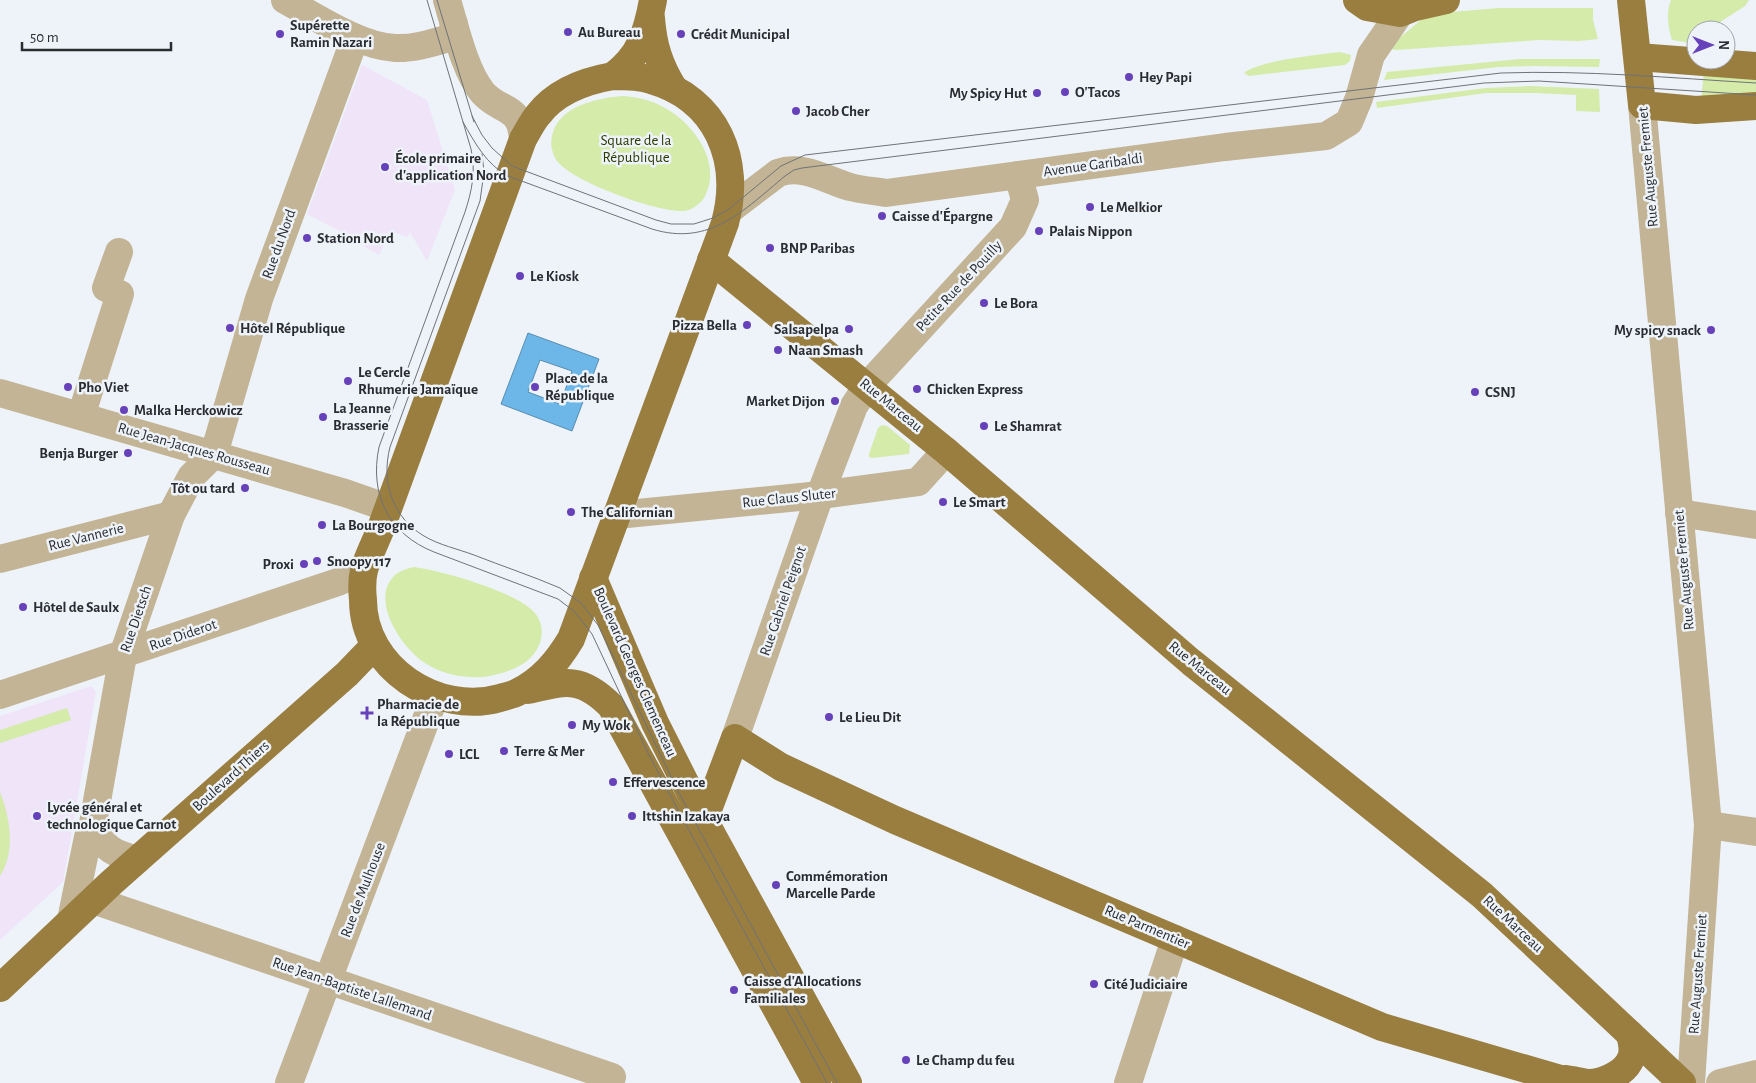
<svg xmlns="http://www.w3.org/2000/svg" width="1756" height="1083" font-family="'Alegreya Sans',sans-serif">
<rect width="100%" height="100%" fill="#eef3fa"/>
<g fill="#efe4f8">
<polygon points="362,65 427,100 455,190 427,261 410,232 407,237 391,231 379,255 351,239 351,237 307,214"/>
<polygon points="91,686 96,692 63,882 0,940 0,716"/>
</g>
<g fill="#d4ebaa">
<path d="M1671,0H1749L1745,6L1717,24L1716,30H1696V44L1672,40C1668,28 1666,11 1671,0Z"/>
<polygon points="1499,8 1593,8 1593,20 1598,39 1579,41 1540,40 1396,50 1390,49 1390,46 1422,19 1451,12"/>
<path d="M1340,52L1351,55L1350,61L1345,65L1249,76L1244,73C1262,60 1316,55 1340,52Z"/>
<polygon points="1520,59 1600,59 1599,67 1533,66 1498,67 1384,80 1387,72"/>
<polygon points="1704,70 1756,74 1756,100 1701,103"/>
<polygon points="1529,86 1599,89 1600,112 1576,111 1576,95 1535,93 1486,93 1377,108 1376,102 1486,88"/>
<path d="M623,96C637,97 651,100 663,107C693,122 724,164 704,198C700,204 691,211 683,211C656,212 573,182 557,161C552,154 550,144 552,136C558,106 597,98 623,96Z"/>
<polygon points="882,425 887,426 910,445 909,454 872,458 869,457 869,454 878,428"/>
<path d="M414,567C443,571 514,591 534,612C544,623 544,639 536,651C526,667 501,675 483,677C461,678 440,674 422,661C401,646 370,600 394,576C399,571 406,569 414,567Z"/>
<polygon points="67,708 71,720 0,743 0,730"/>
<path d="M0,792C10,818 16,851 0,876Z"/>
</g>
<path fill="#6cb7e8" stroke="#588db0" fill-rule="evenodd" d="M528,333L599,359L572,431L501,404ZM540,360L572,371L560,404L528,392Z"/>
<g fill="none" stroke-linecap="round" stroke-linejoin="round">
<g stroke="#c2b494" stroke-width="28">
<path d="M285,0C316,17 359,46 395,48C413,49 432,43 449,38L453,31L454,24"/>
<path d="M447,0C455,27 465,72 483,93C501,113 520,104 523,139"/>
<polyline points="1642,105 1708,825 1691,1083"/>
<path d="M728,211L778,173C803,164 826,180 850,187C862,190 874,191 886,193L1225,147L1326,136L1349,122L1359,98L1371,55L1400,13"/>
<polyline points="0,393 345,493 388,508"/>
<polyline points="81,416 120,294 106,288 119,252"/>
<polyline points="1679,513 1756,525"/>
<polyline points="617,515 820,495 918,482 946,451"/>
<polyline points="0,559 171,515"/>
<polyline points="0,695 338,582 364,570"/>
<polyline points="735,738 820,495 854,406 867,386 1013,227 1025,200 1018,175"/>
<polyline points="1708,825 1756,832"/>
<path d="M92,829C107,850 113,853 137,860"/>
<polyline points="93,900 612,1077 610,1083"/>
<polyline points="71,920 88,837 92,829 123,655 171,515 191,477 214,454 259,299 355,38"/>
<polyline points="289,1083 435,696"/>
<polyline points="1128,1083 1175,939"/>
<polyline points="1720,1083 1756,1074"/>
</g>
<g stroke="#997e40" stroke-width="28">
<polyline points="1357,0 1367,7 1400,13 1415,7 1446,0"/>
<polyline points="1631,0 1642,105 1696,110 1756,106"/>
<path d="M651,18C653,45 659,65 674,89"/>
<polyline points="1638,57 1756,66"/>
<path d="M613,76C626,76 639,76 651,80C717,99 742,160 725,223L571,639C557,662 542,680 518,692C513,695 506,696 500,698C438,716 363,668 363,600C362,591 362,579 364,570C368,556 376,541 381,528L523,139C528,131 532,122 538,115C556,91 584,81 613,76Z"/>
<path d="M613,76C640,56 647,33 653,0"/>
<polyline points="711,260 946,451 1191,662 1482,895 1682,1083"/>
<polyline points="593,578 655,723 704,820 848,1083"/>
<path d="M528,690C566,681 581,676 611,706L817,1083"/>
<polyline points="704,820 735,738 781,767 895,820 1382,1027 1574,1083"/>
<polyline points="0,988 111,883 347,674 374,646"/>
<path d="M1565,1079C1573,1080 1581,1082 1588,1083C1603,1083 1626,1073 1631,1058C1634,1051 1632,1042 1630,1034"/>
</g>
<g stroke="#6f7277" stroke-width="1">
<path d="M427,0L471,149C476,172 472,190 465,212L379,447C369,495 389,534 434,552L558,599L575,612L592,634L647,751L671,797L827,1083"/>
<polyline points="437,0 474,122"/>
<path d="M472,116L482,135L492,148L512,166L656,220L671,224H694L713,218L729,209L781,166L805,155L1501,73C1586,70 1671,78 1756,83"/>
<path d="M463,122C475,143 486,164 508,176L652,229C710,247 744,210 785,176L794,170L802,168L1484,83L1539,81L1756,95"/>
<path d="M482,154L484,172L480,201L390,447C381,482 392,517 424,536C439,545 458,549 474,555C502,566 532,576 560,588L581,603L598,625L678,791L837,1083"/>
</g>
</g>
<g fill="#6641b9" stroke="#eef3fa" stroke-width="2">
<circle cx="568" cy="32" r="5"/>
<circle cx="280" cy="34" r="5"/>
<circle cx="681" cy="34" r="5"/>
<circle cx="1129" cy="77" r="5"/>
<circle cx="1065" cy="92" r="5"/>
<circle cx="1037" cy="93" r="5"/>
<circle cx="796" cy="111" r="5"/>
<circle cx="385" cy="167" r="5"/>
<circle cx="1090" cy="207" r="5"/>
<circle cx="882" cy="216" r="5"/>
<circle cx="1039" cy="231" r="5"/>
<circle cx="307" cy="238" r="5"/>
<circle cx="770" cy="248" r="5"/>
<circle cx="520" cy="276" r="5"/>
<circle cx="984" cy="303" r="5"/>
<circle cx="747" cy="325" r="5"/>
<circle cx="230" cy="328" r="5"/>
<circle cx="849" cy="329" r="5"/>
<circle cx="1711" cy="330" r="5"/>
<circle cx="778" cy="350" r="5"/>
<circle cx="348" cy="381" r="5"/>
<circle cx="68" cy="387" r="5"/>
<circle cx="535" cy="387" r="5"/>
<circle cx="917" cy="389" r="5"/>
<circle cx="1475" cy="392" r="5"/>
<circle cx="835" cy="401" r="5"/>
<circle cx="124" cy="410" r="5"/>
<circle cx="323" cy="417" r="5"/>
<circle cx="984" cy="426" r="5"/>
<circle cx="128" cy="453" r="5"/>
<circle cx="245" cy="488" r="5"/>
<circle cx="943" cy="502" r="5"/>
<circle cx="571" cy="512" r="5"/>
<circle cx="322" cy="525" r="5"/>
<circle cx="317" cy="561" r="5"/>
<circle cx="304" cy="564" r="5"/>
<circle cx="23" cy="607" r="5"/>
<path d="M364.5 705.5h5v5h5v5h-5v5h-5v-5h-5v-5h5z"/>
<circle cx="829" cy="717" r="5"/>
<circle cx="572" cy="725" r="5"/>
<circle cx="504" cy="751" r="5"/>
<circle cx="449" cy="754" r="5"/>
<circle cx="613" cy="782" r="5"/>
<circle cx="37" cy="816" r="5"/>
<circle cx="632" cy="816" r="5"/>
<circle cx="776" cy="885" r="5"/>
<circle cx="1094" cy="984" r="5"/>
<circle cx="734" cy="990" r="5"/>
<circle cx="906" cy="1060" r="5"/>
</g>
<g text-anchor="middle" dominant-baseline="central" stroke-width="5" stroke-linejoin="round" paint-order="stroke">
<g font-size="15" font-weight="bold" fill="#2a2c2f" stroke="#eef3fa" text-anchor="start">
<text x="290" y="25">Supérette<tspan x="290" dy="17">Ramin Nazari</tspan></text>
<text x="578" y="32">Au Bureau</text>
<text x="691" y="34">Crédit Municipal</text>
<text x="1139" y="77">Hey Papi</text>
<text x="1075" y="92">O'Tacos</text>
<text x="1027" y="93" text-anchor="end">My Spicy Hut</text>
<text x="806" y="111">Jacob Cher</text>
<text x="395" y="158">École primaire<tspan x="395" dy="17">d'application Nord</tspan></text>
<text x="1100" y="207">Le Melkior</text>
<text x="892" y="216">Caisse d'Épargne</text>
<text x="1049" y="231">Palais Nippon</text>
<text x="317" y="238">Station Nord</text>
<text x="780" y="248">BNP Paribas</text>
<text x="530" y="276">Le Kiosk</text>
<text x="994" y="303">Le Bora</text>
<text x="737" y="325" text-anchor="end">Pizza Bella</text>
<text x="240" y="328">Hôtel République</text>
<text x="839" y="329" text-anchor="end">Salsapelpa</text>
<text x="1701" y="330" text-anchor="end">My spicy snack</text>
<text x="788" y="350">Naan Smash</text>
<text x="358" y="372">Le Cercle<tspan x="358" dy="17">Rhumerie Jamaïque</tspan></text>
<text x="545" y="378">Place de la<tspan x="545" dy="17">République</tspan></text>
<text x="78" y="387">Pho Viet</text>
<text x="927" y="389">Chicken Express</text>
<text x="1485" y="392">CSNJ</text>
<text x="825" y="401" text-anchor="end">Market Dijon</text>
<text x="333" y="408">La Jeanne<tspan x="333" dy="17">Brasserie</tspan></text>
<text x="134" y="410">Malka Herckowicz</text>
<text x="994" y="426">Le Shamrat</text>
<text x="118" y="453" text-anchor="end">Benja Burger</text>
<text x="235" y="488" text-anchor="end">Tôt ou tard</text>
<text x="953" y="502">Le Smart</text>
<text x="581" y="512">The Californian</text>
<text x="332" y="525">La Bourgogne</text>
<text x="327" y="561">Snoopy 117</text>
<text x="294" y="564" text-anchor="end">Proxi</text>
<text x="33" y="607">Hôtel de Saulx</text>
<text x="377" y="704">Pharmacie de<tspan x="377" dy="17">la République</tspan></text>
<text x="839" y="717">Le Lieu Dit</text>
<text x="582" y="725">My Wok</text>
<text x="514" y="751">Terre &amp; Mer</text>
<text x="459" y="754">LCL</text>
<text x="623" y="782">Effervescence</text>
<text x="47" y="807">Lycée général et<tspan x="47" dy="17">technologique Carnot</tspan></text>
<text x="642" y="816">Ittshin Izakaya</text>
<text x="786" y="876">Commémoration<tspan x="786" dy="17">Marcelle Parde</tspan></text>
<text x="744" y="981">Caisse d'Allocations<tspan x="744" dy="17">Familiales</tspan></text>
<text x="1104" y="984">Cité Judiciaire</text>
<text x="916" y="1060">Le Champ du feu</text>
</g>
<g font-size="15" fill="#2d3c03" stroke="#eef3fa">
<text x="636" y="140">Square de la<tspan x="636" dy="17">République</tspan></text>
</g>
<g font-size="15" fill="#2a2c2f" stroke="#eef3fa">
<text transform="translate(1093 165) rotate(-8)">Avenue Garibaldi</text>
<text transform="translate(1648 167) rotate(-95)">Rue Auguste Fremiet</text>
<text transform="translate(279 244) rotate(-70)">Rue du Nord</text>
<text transform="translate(959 286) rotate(-47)">Petite Rue de Pouilly</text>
<text transform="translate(891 405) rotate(39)">Rue Marceau</text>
<text transform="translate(194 449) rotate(16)">Rue Jean-Jacques Rousseau</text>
<text transform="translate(789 498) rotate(-6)">Rue Claus Sluter</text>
<text transform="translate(86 537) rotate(-14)">Rue Vannerie</text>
<text transform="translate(1684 570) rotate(-95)">Rue Auguste Fremiet</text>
<text transform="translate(783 601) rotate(-71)">Rue Gabriel Peignot</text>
<text transform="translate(136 619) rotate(-71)">Rue Dietsch</text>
<text transform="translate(183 635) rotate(-19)">Rue Diderot</text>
<text transform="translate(1200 668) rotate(39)">Rue Marceau</text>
<text transform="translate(635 672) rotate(66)">Boulevard Georges Clemenceau</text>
<text transform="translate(231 776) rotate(-42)">Boulevard Thiers</text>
<text transform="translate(363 890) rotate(-69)">Rue de Mulhouse</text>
<text transform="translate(1513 924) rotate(43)">Rue Marceau</text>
<text transform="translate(1147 927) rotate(23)">Rue Parmentier</text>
<text transform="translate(1698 974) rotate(-86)">Rue Auguste Fremiet</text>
<text transform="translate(352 989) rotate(19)">Rue Jean-Baptiste Lallemand</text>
</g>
</g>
<g transform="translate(1711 45) rotate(90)"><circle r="24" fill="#eef3fa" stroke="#a0a3a9"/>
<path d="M0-4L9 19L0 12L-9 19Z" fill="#6641b9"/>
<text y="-8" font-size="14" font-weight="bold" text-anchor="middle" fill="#2a2c2f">N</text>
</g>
<path d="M22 42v8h149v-8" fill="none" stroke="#2a2c2f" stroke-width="2.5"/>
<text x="30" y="42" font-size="15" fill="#2a2c2f" stroke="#eef3fa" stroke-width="4" paint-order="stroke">50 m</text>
</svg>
